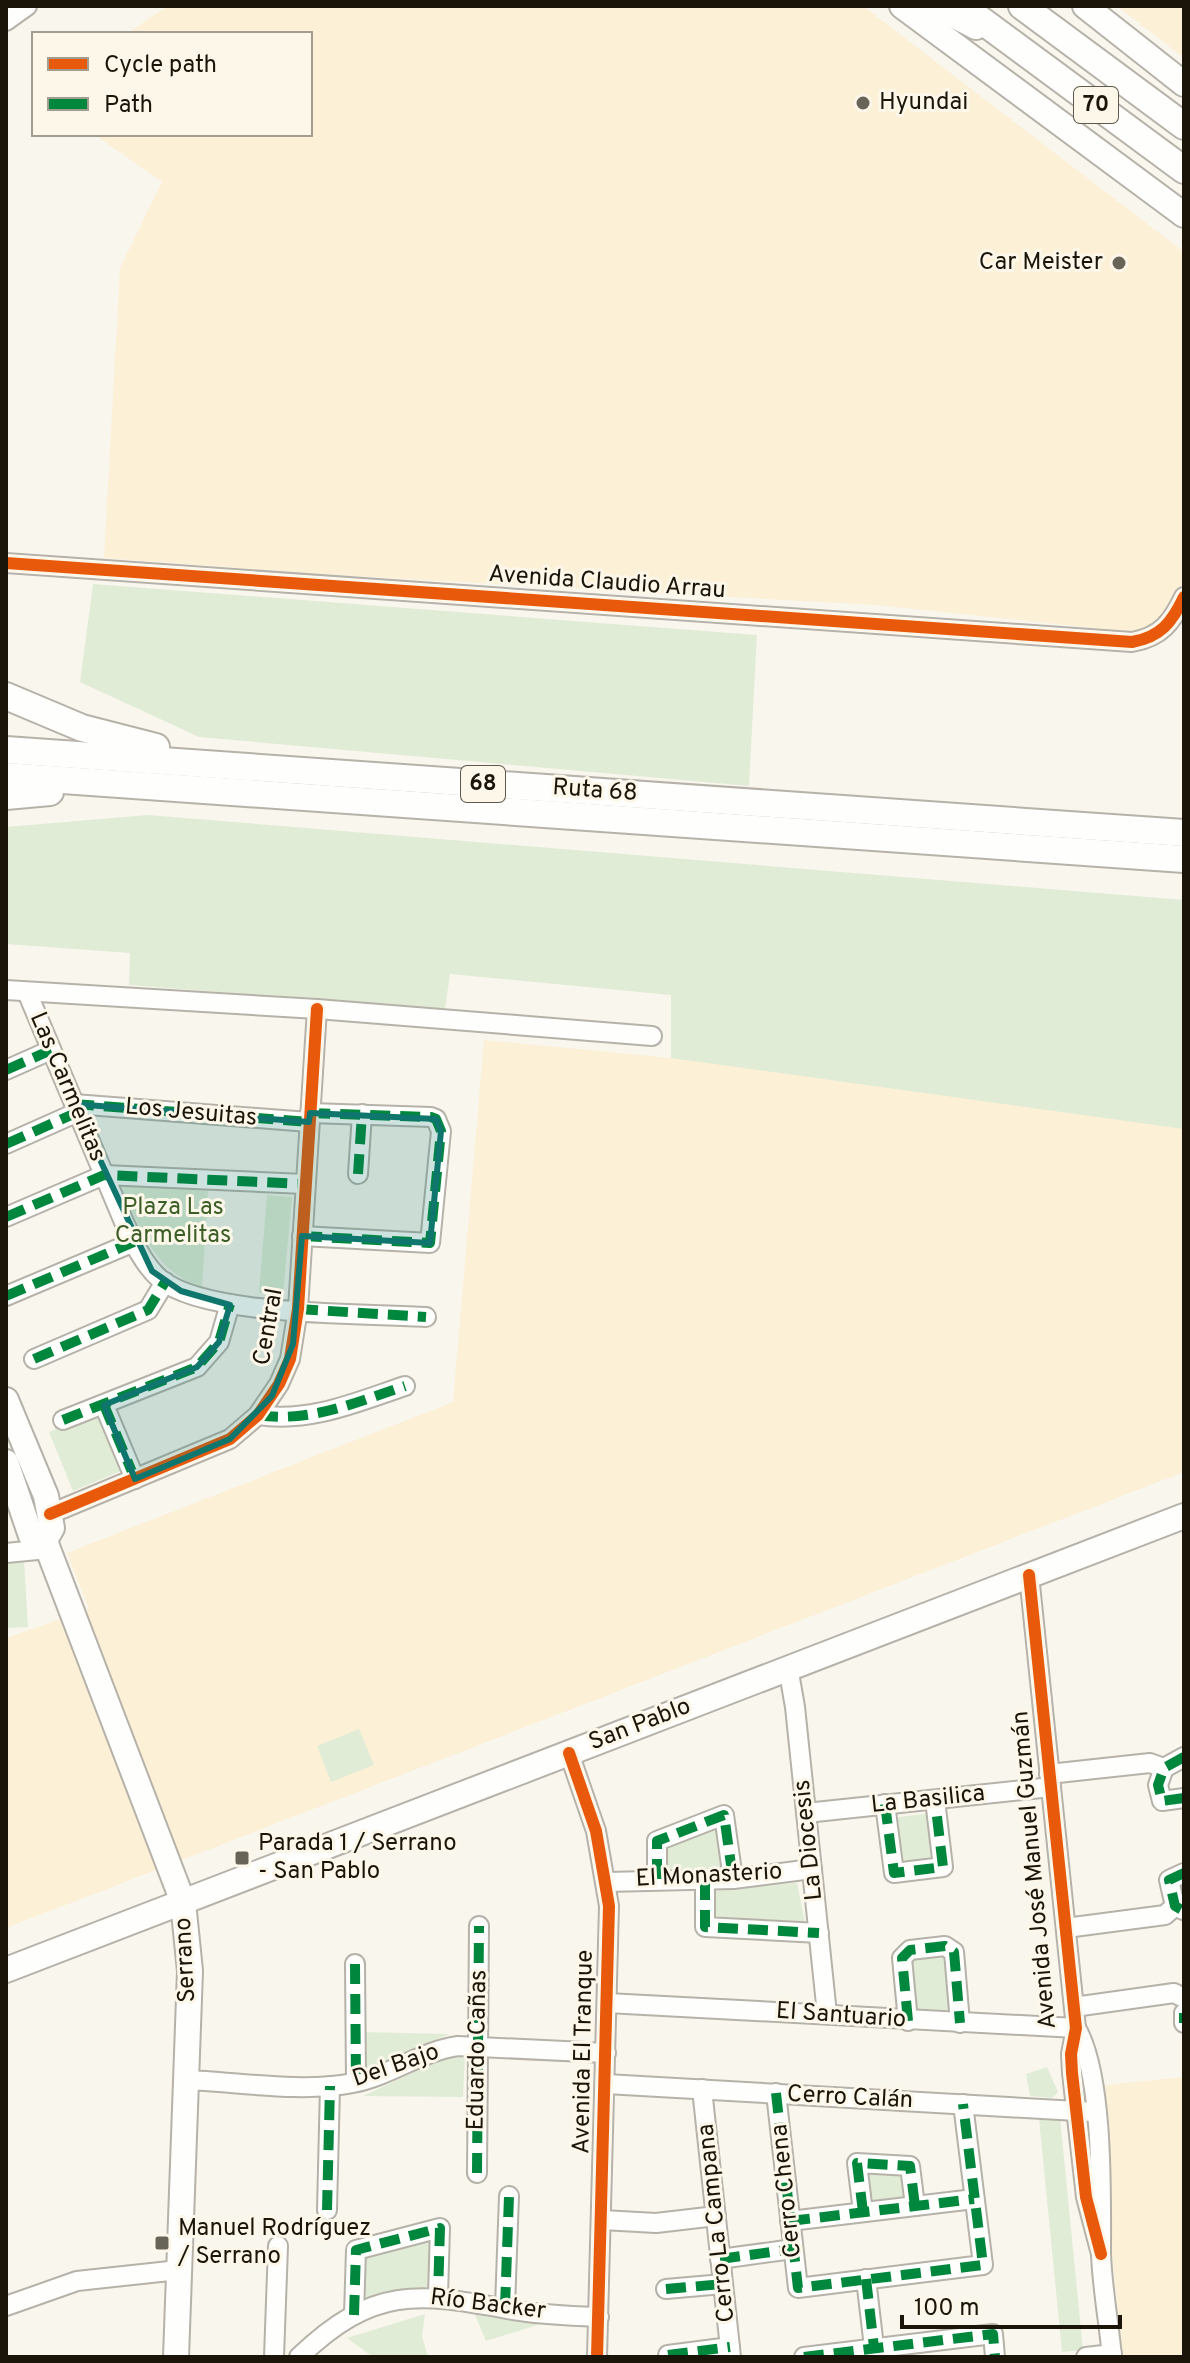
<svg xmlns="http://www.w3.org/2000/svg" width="1190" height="2363" font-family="Overpass,sans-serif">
<rect width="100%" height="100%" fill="#f9f6ee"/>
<g fill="#fcf0d6">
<polygon points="167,6 863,6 1184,252 1184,578 1167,619 1141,633 876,605 336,575 104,558 120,268 162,182 94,134 310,134 310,34 127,34"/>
<polygon points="1117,6 1184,6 1184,58"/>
<polygon points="484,1040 671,1058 1184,1095 1184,1472 6,1928 6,1638 89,1609 67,1553 453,1402"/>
<polygon points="1184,2077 1184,2357 1123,2357 1094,2086"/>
</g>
<g fill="#e1ecd6">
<polygon points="93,584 757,635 749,786 199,737 80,682"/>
<polygon points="148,815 1184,900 1184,1129 671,1058 671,995 450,974 445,1010 129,985 130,953 6,944 6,827"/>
<path d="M120,1184L208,1191L202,1287C153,1272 139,1225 120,1184Z"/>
<polygon points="267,1195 292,1197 283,1295 259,1293"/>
<polygon points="102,1411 126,1469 73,1491 49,1432"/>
<polygon points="24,1560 28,1627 6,1628 6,1561"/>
<polygon points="359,1729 374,1765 331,1782 317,1746"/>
<polygon points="932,1813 939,1862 898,1868 892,1818"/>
<polygon points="720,1825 727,1868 663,1870 662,1845"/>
<polygon points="797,1883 806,1927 712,1922 711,1891"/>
<polygon points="944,1953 952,2010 914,2010 908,1961 915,1955"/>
<polygon points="361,2032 450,2034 361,2070"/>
<polygon points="465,2055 463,2097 363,2096 439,2060"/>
<polygon points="1047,2067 1058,2092 1052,2098 1030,2096 1026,2074"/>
<polygon points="1060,2117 1083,2350 1062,2352 1039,2119"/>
<polygon points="865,2171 904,2172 909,2198 869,2203"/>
<polygon points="432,2235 433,2285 359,2306 362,2256"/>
<polygon points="425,2314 422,2336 428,2357 373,2357 347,2338"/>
<polygon points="475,2315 544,2323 486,2341"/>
</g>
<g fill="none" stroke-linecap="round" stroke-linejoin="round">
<g stroke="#b6b2a9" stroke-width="22">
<g id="minor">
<polyline points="6,21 27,6"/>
<path d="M6,563L1132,642C1161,637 1172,622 1184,597"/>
<polyline points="6,990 317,1009 652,1036"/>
<path d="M27,992L124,1222C133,1241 143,1264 160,1279C206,1317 363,1313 426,1317"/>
<polyline points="6,1070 51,1050"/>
<polyline points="74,1104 309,1122"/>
<polyline points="6,1144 78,1112"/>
<polyline points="358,1174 362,1114"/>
<polyline points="6,1217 104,1175 304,1184"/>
<polyline points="302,1236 430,1243 441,1131 436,1119 431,1117 310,1113"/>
<polyline points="6,1296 134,1242"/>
<polyline points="34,1359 148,1310 165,1282"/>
<polyline points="104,1405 135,1479"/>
<path d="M258,1415C310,1423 357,1402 405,1386"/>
<polyline points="63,1420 197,1367 219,1342 230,1304"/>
<polyline points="50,1514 230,1439 258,1415 279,1384 290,1359 298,1309 317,1009"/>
<polyline points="6,1553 48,1549"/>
<polyline points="1029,1575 1076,2028 1071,2054 1072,2073 1086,2197 1101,2254"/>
<polyline points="788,1667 795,1707 827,2014"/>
<polyline points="569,1753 596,1831 609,1906 597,2357"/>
<polyline points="1184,1757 1164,1768 1158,1785 1162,1801 1184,1798"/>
<polyline points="1049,1774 1150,1763 1164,1768"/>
<polyline points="885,1804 894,1873 943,1867 935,1800"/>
<polyline points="806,1813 1051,1787"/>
<polyline points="657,1879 657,1841 724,1815 733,1879"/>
<polyline points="705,1880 705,1927 819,1933"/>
<polyline points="606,1882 733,1879 812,1869"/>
<polyline points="1183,1910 1175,1906 1169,1880 1184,1873"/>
<polyline points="1066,1928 1165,1915 1175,1906"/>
<polyline points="355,1964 356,2082"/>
<polyline points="607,2003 1076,2028"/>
<polyline points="1074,2007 1174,1993 1184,1998"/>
<polyline points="1184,2013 1184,2023"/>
<polyline points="908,2021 902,1958 910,1950 945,1946 954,1952 960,2023"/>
<path d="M1076,2028C1104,2075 1101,2197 1101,2253C1102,2287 1109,2323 1112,2357"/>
<path d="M186,2080C239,2082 300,2093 353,2083C390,2076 421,2051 458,2046L606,2053"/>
<polyline points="606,2084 1094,2112"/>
<polyline points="702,2089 731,2357"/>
<polyline points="776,2093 798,2288 983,2265 963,2104"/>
<polyline points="477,2173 479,1926"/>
<polyline points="327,2210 330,2086"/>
<polyline points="863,2212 857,2163 910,2166 915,2206"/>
<polyline points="602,2220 656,2223 716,2216"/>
<polyline points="790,2221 974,2199"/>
<polyline points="720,2259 793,2249"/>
<polyline points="866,2279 874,2347"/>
<polyline points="666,2289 723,2284"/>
<polyline points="6,2306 77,2281 179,2270"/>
<polyline points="505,2307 509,2196"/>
<polyline points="354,2315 356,2250 440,2228 438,2296"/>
<polyline points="668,2355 730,2347"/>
<polyline points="274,2357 278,2246"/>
<path d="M299,2357C377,2282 422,2294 519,2311C545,2315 573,2316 599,2317"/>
<polyline points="804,2357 993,2334 995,2357"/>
<polyline points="1086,2357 1112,2354"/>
</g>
</g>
<g stroke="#b6b2a9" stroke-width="28">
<g id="major">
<polyline points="902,6 1184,215"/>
<polyline points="1085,6 1184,84"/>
<polyline points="6,1400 46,1496 52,1528 45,1540 48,1549 183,1902 190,1971 176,2357"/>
<polyline points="6,1462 31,1536 45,1540"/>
<polyline points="6,1970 1184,1516"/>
</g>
</g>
<g stroke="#b6b2a9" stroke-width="30">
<g id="highway">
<polyline points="938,6 976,26"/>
<polyline points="962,6 1184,170"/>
<polyline points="1022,6 1184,126"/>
<polyline points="6,696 82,728 156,747"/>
<polyline points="6,750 1184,833"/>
<polyline points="6,776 1184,859"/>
<polyline points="6,796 50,792"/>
</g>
</g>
<use href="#minor" stroke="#fefefc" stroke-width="18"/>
<use href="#major" stroke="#fefefc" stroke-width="24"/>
<use href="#highway" stroke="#fefefc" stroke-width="26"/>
<g stroke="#00873e" stroke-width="10" stroke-dasharray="20 10" stroke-linecap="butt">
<polyline points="6,1070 51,1050"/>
<polyline points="74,1104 309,1122"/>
<polyline points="6,1144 78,1112"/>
<polyline points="358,1174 362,1114"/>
<polyline points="6,1217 104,1175 304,1184"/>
<polyline points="302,1236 430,1243 441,1131 436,1119 431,1117 310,1113"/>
<polyline points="6,1296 134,1242"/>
<polyline points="298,1309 426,1317"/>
<polyline points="34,1359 148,1310 165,1282"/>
<polyline points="104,1405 135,1479"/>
<path d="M258,1415C310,1423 357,1402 405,1386"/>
<polyline points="63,1420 197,1367 219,1342 230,1304"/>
<polyline points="1184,1757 1164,1768 1158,1785 1162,1801 1184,1798"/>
<polyline points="885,1804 894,1873 943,1867 935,1800"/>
<polyline points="1184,1873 1169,1880 1175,1906 1184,1911"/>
<polyline points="657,1879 657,1841 724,1815 733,1879"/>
<polyline points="705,1880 705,1927 819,1933"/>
<polyline points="355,1964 356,2082"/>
<polyline points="1184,2013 1184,2023"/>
<polyline points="908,2021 902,1958 910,1950 945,1946 954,1952 960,2023"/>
<polyline points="776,2093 798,2288 983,2265 963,2104"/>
<polyline points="477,2173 479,1926"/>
<polyline points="327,2210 330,2086"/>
<polyline points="863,2212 857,2163 910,2166 915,2206"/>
<polyline points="790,2221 974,2199"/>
<polyline points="720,2259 793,2249"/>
<polyline points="866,2279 874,2347"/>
<polyline points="666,2289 723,2284"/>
<polyline points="505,2307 509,2196"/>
<polyline points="354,2315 356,2250 440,2228 438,2296"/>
<polyline points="668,2355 730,2347"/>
<polyline points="804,2357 993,2334 995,2357"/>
</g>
<g stroke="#fdf7ea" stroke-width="17">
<g id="cycleway">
<path d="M6,563L1132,642C1161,637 1172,622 1184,597"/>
<polyline points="50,1514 230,1439 258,1415 279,1384 290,1359 298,1309 317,1009"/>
<polyline points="1029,1575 1076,2028 1071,2054 1072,2073 1086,2197 1101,2254"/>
<polyline points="569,1753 596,1831 609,1906 597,2357"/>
</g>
</g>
<use href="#cycleway" stroke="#e8590c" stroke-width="12"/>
</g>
<path fill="#0f766e" fill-opacity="0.2" stroke="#0f766e" stroke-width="6" stroke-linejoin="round" d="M74,1104L309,1122L310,1113L436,1119L441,1131L430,1243L302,1236L293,1344L272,1396L230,1439L135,1479L104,1405L197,1367L219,1342L230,1305L181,1291L152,1271Z"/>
<g fill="#686458" stroke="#fdf7ea" stroke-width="3">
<circle cx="863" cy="103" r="8"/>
<circle cx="1119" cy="263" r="8"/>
<rect x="234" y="1850" width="16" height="16" rx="4"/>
<rect x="154" y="2235" width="16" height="16" rx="4"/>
</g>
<g text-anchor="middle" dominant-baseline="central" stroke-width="6" stroke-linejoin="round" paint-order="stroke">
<g fill="#fdf7ea" stroke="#5e594c" stroke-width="2">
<rect x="1074" y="87" width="44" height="36" rx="6"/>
<rect x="461" y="766" width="44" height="36" rx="6"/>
</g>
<g font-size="22" font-weight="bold" fill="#1a1508">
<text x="1096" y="105">70</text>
<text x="483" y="784">68</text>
</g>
<g font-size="24" fill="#1a1508" stroke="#fdf7ea" text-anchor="start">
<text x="879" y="103">Hyundai</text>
<text x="1103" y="263" text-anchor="end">Car Meister</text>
<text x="258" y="1844">Parada 1 / Serrano<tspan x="258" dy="28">- San Pablo</tspan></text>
<text x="178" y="2229">Manuel Rodríguez<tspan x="178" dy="28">/ Serrano</tspan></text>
</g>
<g font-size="24" fill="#1a1508" stroke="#fdf7ea">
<text transform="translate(607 583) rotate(4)">Avenida Claudio Arrau</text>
<text transform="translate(595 791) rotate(4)">Ruta 68</text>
<text transform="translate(67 1087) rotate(67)">Las Carmelitas</text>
<text transform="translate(191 1113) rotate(5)">Los Jesuitas</text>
<text transform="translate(269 1327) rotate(-80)">Central</text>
<text transform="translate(640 1725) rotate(-21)">San Pablo</text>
<text transform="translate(928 1800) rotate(-6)">La Basilica</text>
<text transform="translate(809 1840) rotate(-96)">La Diocesis</text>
<text transform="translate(1035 1870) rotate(-95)">Avenida José Manuel Guzmán</text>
<text transform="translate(709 1876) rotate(-3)">El Monasterio</text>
<text transform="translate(186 1960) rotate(-93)">Serrano</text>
<text transform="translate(841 2016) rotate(4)">El Santuario</text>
<text transform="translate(478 2050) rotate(-89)">Eduardo Cañas</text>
<text transform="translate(584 2052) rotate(-89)">Avenida El Tranque</text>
<text transform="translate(396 2066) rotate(-19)">Del Bajo</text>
<text transform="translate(850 2098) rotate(3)">Cerro Calán</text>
<text transform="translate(787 2191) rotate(-96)">Cerro Chena</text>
<text transform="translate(717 2223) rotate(-96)">Cerro La Campana</text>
<text transform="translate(488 2305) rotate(7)">Río Backer</text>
</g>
<g font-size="24" fill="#3b5e27" stroke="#fdf7ea">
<text x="173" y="1208">Plaza Las<tspan x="173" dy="28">Carmelitas</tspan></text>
</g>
</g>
<rect width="1190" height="2363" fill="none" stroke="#1a1508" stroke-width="16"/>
<rect x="32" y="32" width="280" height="104" fill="#fdf7ea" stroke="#a29d90" stroke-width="2"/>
<rect x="48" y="58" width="40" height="12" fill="#e8590c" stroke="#a29d90" stroke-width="2"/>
<text x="104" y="72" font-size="24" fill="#1a1508">Cycle path</text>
<rect x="48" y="98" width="40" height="12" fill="#00873e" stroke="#a29d90" stroke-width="2"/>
<text x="104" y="112" font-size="24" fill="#1a1508">Path</text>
<path d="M902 2315v12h218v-12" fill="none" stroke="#1a1508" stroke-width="4"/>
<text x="914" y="2315" font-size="24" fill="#1a1508" stroke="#fdf7ea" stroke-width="6" paint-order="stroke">100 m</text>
</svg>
